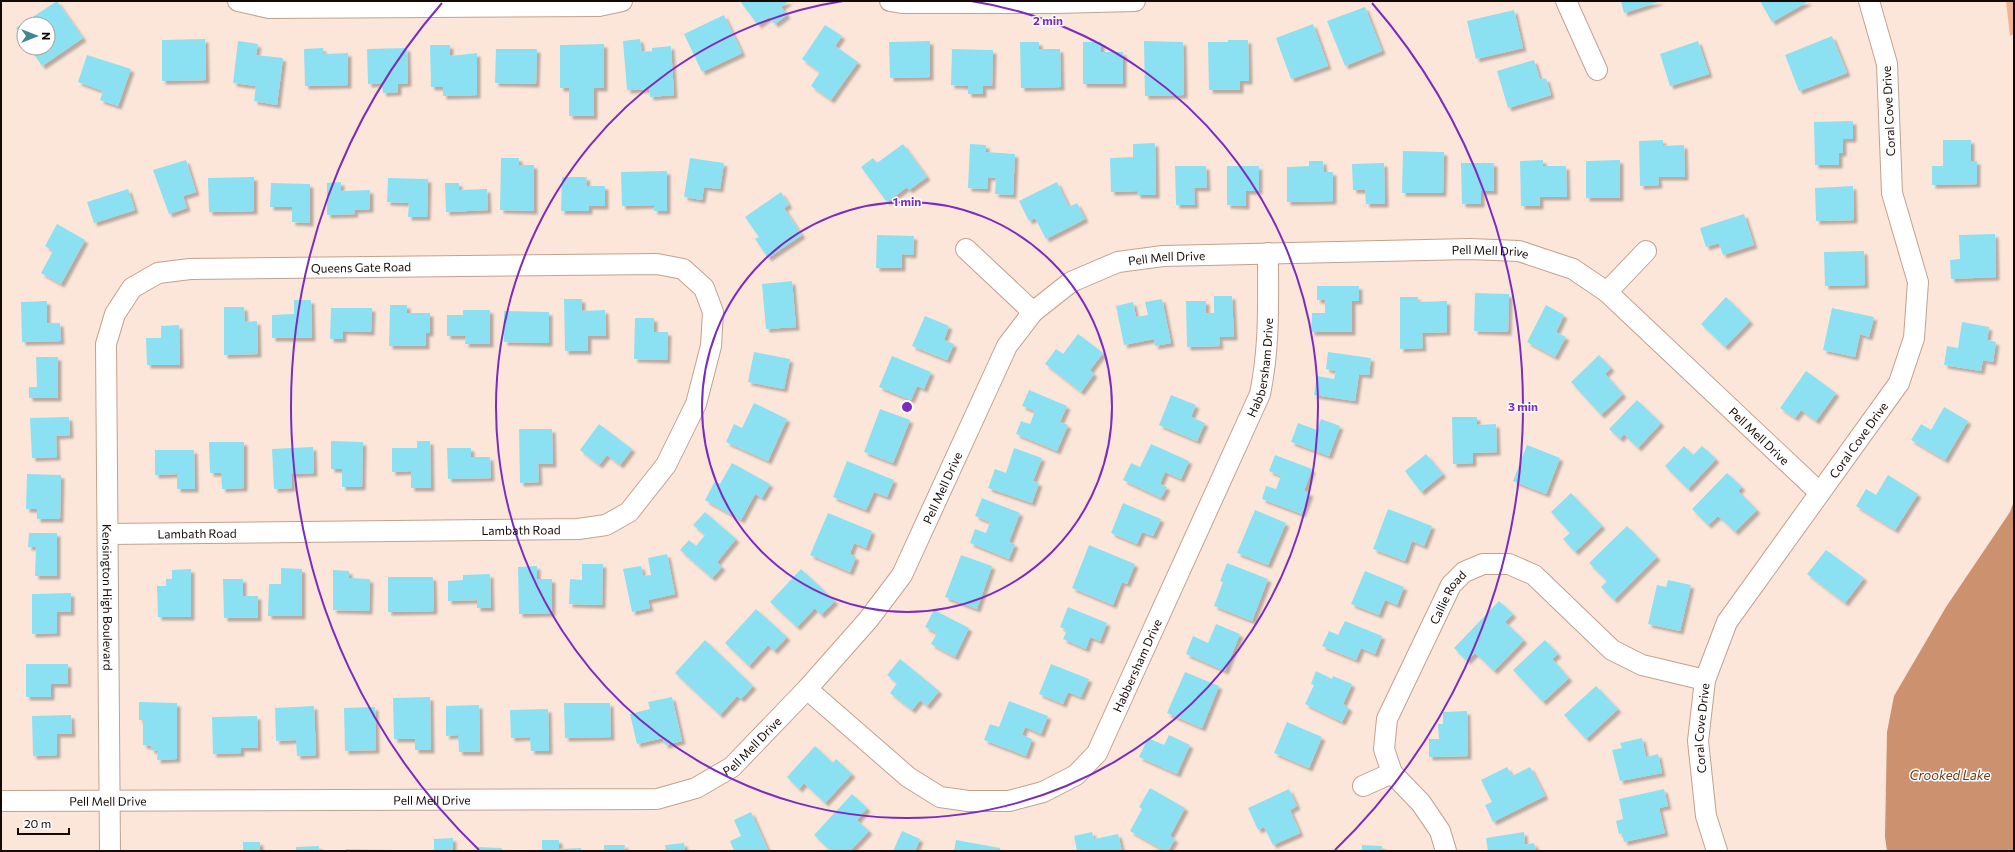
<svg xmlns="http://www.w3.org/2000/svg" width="2015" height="852" font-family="Commissioner,sans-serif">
<defs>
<filter id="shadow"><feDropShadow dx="3.5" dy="3.5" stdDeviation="1" flood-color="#0004"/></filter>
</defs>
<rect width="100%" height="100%" fill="#fce6da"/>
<polygon fill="#f1b592" points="2006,1 2014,1 2014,34 2010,36"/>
<polygon fill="#cc916f" points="2014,501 2014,851 1887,851 1885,837 1887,732 1894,696 1946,607 2010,512"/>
<g fill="#8be1f1" filter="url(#shadow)">
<polygon points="57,1 83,38 42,66 30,48 48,48 48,24 24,24 24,39 16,28"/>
<polygon points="740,1 789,1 781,7 787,15 775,24 769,17 758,25"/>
<polygon points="1621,1 1661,1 1624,13"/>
<polygon points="1760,1 1809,1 1772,22"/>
<polygon points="1365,7 1382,51 1345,66 1327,21"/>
<polygon points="1514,10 1523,48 1476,59 1467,21"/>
<polygon points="724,15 742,53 702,72 684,34"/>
<polygon points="1313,24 1328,66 1291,79 1276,38"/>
<polygon points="825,25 842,36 835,46 858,62 831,100 811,86 820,72 802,59"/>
<polygon points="1832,36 1847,73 1799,91 1785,55"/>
<polygon points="205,39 206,80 162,81 162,40"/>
<polygon points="640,39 642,52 652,51 652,48 671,46 674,95 650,97 649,89 627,90 623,41"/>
<polygon points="1228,40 1248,40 1249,81 1240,81 1240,90 1209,90 1208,42 1228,42"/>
<polygon points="238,41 258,44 256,55 283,58 277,105 254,101 256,86 233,83"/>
<polygon points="930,41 930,77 890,78 889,42"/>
<polygon points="1144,41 1183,42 1184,95 1145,96"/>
<polygon points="1698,41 1709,74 1670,86 1660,54"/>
<polygon points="1020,42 1039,42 1039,49 1060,49 1061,87 1021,88"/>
<polygon points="1083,42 1101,42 1101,52 1123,52 1123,84 1083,84"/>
<polygon points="604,44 604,88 594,88 594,116 569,116 569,88 560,88 560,45"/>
<polygon points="430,45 450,45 450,56 477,53 477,95 443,96 443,87 431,87"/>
<polygon points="323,48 323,54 348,53 348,85 305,86 304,49"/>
<polygon points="407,48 408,83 398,84 398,92 383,93 382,83 368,84 367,49"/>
<polygon points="496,49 537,49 536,84 495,83"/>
<polygon points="952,49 993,50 992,86 983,86 983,94 968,94 968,86 951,85"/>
<polygon points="87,55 131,69 118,106 100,100 103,91 78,82"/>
<polygon points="1534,60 1540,80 1546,78 1551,95 1508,108 1497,71"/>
<polygon points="1853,121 1853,139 1843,139 1843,153 1839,153 1839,165 1815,165 1814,122"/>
<polygon points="1663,140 1663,146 1684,145 1685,177 1658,177 1659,185 1640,186 1639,141"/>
<polygon points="1943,140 1971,140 1971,161 1977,161 1977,184 1932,185 1932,166 1943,166"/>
<polygon points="1155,143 1156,195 1137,195 1137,191 1111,192 1110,158 1133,157 1133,144"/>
<polygon points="903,144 927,177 909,190 907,187 887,202 861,167 873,158 877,163"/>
<polygon points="970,144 986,145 986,152 1015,154 1013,195 995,194 996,178 988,177 987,189 968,188"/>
<polygon points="1403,151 1444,152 1443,193 1402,193"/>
<polygon points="501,158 519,158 519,165 534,165 534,211 500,210"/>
<polygon points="690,158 724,163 720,189 704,187 702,200 684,197"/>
<polygon points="186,160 196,192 183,196 187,208 169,214 153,170"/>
<polygon points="1543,160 1543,166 1566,166 1567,197 1540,197 1540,206 1521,206 1520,161"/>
<polygon points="1620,160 1620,198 1586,198 1586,161"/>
<polygon points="1309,161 1323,161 1324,172 1333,172 1333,201 1287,202 1287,167 1309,166"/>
<polygon points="1384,163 1385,204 1366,204 1365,190 1353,190 1352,164"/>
<polygon points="1461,163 1494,163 1494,191 1481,191 1481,204 1462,204"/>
<polygon points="1175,166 1206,166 1207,188 1194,188 1195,205 1176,205"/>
<polygon points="1227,166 1259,166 1259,191 1246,191 1246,206 1227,205"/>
<polygon points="667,171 667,211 654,211 654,205 622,206 621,172"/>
<polygon points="254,177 254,211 209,212 208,178"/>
<polygon points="562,177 587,177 586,186 605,186 605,206 589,206 589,211 561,211"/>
<polygon points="388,178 428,179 427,217 408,217 409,203 387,202"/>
<polygon points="341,182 341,191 370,190 370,209 354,210 355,214 327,215 327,183"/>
<polygon points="1057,182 1069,207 1077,203 1085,219 1046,239 1035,218 1029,221 1019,201"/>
<polygon points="271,183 310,184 310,223 292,222 292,207 270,207"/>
<polygon points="445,183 459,183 459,190 487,189 488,210 446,212"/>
<polygon points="1853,186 1854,220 1816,221 1815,188"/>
<polygon points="128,189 135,210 94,223 87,202"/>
<polygon points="781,192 789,205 784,208 802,235 768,258 755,239 759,237 745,217"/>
<polygon points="1744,214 1754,245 1723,255 1719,243 1706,247 1700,228"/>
<polygon points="57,224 85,240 61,284 41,273 53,251 45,246"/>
<polygon points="1995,234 1996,277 1951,279 1950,260 1960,259 1959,235"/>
<polygon points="877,235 914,236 913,255 902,254 902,268 876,268"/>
<polygon points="1864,251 1865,285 1825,286 1824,252"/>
<polygon points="792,281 796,327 766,329 762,284"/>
<polygon points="1317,286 1359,286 1359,301 1352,301 1352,332 1311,332 1312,313 1325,313 1325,300 1317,300"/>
<polygon points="1475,293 1509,294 1508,332 1474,331"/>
<polygon points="1214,296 1232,296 1234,337 1219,337 1220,346 1187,347 1186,301 1206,301 1206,313 1214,313"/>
<polygon points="1400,297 1418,297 1418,302 1447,301 1447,332 1422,333 1423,348 1400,349"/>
<polygon points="1726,297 1750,321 1725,347 1701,324"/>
<polygon points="564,299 582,299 582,311 605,310 606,336 588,336 588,351 565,351"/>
<polygon points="1162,299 1171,343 1155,346 1154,339 1124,345 1116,306 1133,302 1136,317 1148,315 1145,302"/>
<polygon points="294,300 311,300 312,338 272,338 272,315 294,314"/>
<polygon points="47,301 47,323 60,323 61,341 22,342 21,302"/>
<polygon points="390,305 407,305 407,313 430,313 430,333 426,333 426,346 389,346"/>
<polygon points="1546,305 1564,315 1556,332 1566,337 1555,357 1527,342"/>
<polygon points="224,307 244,307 245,322 257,321 258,354 224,355"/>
<polygon points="331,308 372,308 371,332 343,331 343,339 330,339"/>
<polygon points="1832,308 1874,317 1869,337 1860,334 1855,357 1823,350"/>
<polygon points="463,310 490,310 490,344 465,344 466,336 447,336 447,315 463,315"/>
<polygon points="504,311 549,312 549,343 504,342"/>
<polygon points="925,316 949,326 944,340 954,344 947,360 912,346"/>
<polygon points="635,318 654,318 654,332 668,332 667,360 634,359"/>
<polygon points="1962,322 1989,327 1987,340 1996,342 1993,362 1983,360 1981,371 1944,365 1947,346 1958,348"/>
<polygon points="179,325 180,365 147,365 146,338 161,338 161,326"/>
<polygon points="1078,334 1103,353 1090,370 1094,374 1081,392 1045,364 1056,349 1063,354"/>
<polygon points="754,352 790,359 784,389 748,382"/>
<polygon points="1328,352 1371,358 1369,375 1359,374 1355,401 1314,395 1317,376 1334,379 1336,371 1326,369"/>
<polygon points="1599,355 1611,368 1605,374 1623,394 1601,415 1571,382"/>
<polygon points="892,356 931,372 924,389 917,386 911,400 879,387"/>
<polygon points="36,357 58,357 58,398 29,398 29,387 37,387"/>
<polygon points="1806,371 1836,393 1816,421 1801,410 1795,418 1780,408"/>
<polygon points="1029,390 1067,406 1060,422 1068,425 1057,451 1016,434 1021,421 1030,424 1035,411 1022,406"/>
<polygon points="1171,395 1196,405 1191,417 1205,423 1197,441 1159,425"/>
<polygon points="1637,400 1661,423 1638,448 1624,434 1620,439 1609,429"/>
<polygon points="754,403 787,419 768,461 726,442 734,424 742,428"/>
<polygon points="1944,407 1968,421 1945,460 1911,440 1921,424 1931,430"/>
<polygon points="880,409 910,420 893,463 864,452"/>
<polygon points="69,417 70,435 56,436 57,457 32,458 30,418"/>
<polygon points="1452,417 1477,417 1477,425 1496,424 1497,452 1473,453 1473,463 1453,464"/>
<polygon points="1321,419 1340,426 1329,456 1291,442 1298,423 1317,430"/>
<polygon points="599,424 632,449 620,465 607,455 599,465 580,450"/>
<polygon points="519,429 552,429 553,464 538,464 539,482 520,483"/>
<polygon points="331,441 363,442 362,487 342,487 342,469 331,469"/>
<polygon points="417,441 430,441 431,488 411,488 411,471 392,472 392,448 417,448"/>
<polygon points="209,442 244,442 244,488 222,489 221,473 210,473"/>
<polygon points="1151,444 1189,461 1181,479 1165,472 1160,484 1167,487 1161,498 1123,480 1131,463 1140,467"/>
<polygon points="1527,445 1560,458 1546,494 1513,481"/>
<polygon points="1684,446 1693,455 1702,446 1716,459 1688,489 1665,466"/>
<polygon points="313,447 314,473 291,474 292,488 274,489 272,449"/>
<polygon points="447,448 471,448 471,457 490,457 491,478 448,479"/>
<polygon points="1014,448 1042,458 1033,481 1039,483 1032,503 988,488 995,469 1006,473"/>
<polygon points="155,450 194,450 195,489 177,489 177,474 155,475"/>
<polygon points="1426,454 1443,474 1421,492 1405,471"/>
<polygon points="1275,455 1312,469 1304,491 1310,493 1302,514 1262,499 1266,486 1276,489 1281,476 1269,471"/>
<polygon points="847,461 894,480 887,497 874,492 866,510 833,497"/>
<polygon points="732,463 770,484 762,498 755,494 741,520 705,500 715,481 720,484"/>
<polygon points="1727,473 1742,487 1738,491 1757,510 1735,532 1718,516 1708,525 1692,509"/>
<polygon points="27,474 61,475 60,519 37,519 37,509 26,509"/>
<polygon points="1888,475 1918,494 1895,530 1856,506 1866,489 1876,495"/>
<polygon points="1571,493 1602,526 1575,552 1563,539 1570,533 1551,512"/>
<polygon points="982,498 1020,513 1009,542 1015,544 1009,559 970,543 975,529 986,533 990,522 975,516"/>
<polygon points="1123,503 1161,519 1153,536 1142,532 1137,544 1111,533"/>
<polygon points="1388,509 1432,526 1424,546 1412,541 1405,561 1373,549"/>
<polygon points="1255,510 1286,523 1268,565 1237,553"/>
<polygon points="705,512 736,539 717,562 722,567 712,578 680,550 689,540 696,546 705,535 693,525"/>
<polygon points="828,513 872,531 866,548 854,543 850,554 856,557 850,572 810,555"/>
<polygon points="1627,526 1657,557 1614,600 1601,587 1607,581 1589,563"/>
<polygon points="29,533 57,533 57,576 35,576 36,547 28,547"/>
<polygon points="1089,545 1135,564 1127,584 1122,582 1113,605 1072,588"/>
<polygon points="1826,550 1864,578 1845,603 1807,574"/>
<polygon points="667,554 675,594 648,600 650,608 632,612 623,569 641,566 643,576 651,575 648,558"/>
<polygon points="961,555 992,566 977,609 945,597"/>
<polygon points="1227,563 1268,579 1252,621 1214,606 1223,582 1220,581"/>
<polygon points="582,564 603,564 602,605 569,604 570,579 582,580"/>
<polygon points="537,566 537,579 552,579 552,613 519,614 518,567"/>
<polygon points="281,568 302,569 302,616 268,616 269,584 281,584"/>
<polygon points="191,569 191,617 158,617 157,586 166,586 166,579 172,579 172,570"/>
<polygon points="801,569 835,601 821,615 815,608 797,627 770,602"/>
<polygon points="333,570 349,571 349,578 370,579 369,611 333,610"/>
<polygon points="1365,571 1404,587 1397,605 1385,600 1379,615 1351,604"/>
<polygon points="490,574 491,608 477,608 477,600 448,601 448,581 463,580 463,575"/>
<polygon points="388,577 433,577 434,611 388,612"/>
<polygon points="223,579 243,579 243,596 258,596 258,618 224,618"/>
<polygon points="1668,580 1691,585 1680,631 1648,624 1657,585 1666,587"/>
<polygon points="71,593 71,612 57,612 57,633 32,634 32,594"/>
<polygon points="1499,601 1513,614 1505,622 1524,640 1494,671 1475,653 1467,661 1454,648"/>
<polygon points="1068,607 1107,623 1100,641 1090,637 1086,649 1063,639 1067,630 1060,627"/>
<polygon points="756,609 787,637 774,651 768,645 749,666 725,643"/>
<polygon points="934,610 969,628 955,657 931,644 937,633 925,627"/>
<polygon points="1345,621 1382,636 1375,654 1361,648 1356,660 1322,646 1329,631 1338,635"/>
<polygon points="1216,624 1240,634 1225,671 1186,654 1193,636 1208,643"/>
<polygon points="705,640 753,686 741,699 737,696 720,715 675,673"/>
<polygon points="1545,640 1558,654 1552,659 1569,678 1543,702 1513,670"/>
<polygon points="900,659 939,691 927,706 920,700 912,710 890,693 897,683 887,675"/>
<polygon points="26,664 68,664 68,684 51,684 51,697 26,697"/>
<polygon points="1051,664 1089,679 1081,697 1068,692 1063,704 1039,694"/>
<polygon points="1316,671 1332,679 1333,676 1352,684 1343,704 1349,708 1342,722 1305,704 1314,685 1311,684"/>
<polygon points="1185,672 1219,686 1202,728 1167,713"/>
<polygon points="1596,686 1618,709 1586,739 1564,715"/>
<polygon points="430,697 431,750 415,750 415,739 394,739 393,698"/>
<polygon points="672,697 682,741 665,745 663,738 637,744 630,714 650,709 648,702"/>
<polygon points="1009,701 1048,716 1041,734 1025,727 1022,735 1032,739 1026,756 984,740 990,724 999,727"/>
<polygon points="139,702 177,703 177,759 157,760 158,751 151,750 151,746 143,745 143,720 139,720"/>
<polygon points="564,703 610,703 611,737 565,738"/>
<polygon points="479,705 480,752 459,752 458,735 446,736 446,706"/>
<polygon points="314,706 316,755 297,756 296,740 276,741 275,708"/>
<polygon points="375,707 376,750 345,751 344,708"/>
<polygon points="548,709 549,751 531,751 530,737 511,738 510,710"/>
<polygon points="1467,711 1468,756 1429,757 1429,739 1439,739 1438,724 1443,724 1443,712"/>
<polygon points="71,715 72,734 57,734 57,755 33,756 32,716"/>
<polygon points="257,716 258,748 241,748 241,753 213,754 212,717"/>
<polygon points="1287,722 1322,737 1309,768 1274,753"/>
<polygon points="1169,735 1190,745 1177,774 1139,757 1148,738 1164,745"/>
<polygon points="1642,738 1646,757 1658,754 1662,773 1620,781 1612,750 1622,748 1620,743"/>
<polygon points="815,746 833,763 836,759 852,774 825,803 804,783 799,789 787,777"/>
<polygon points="1507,767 1512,776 1530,767 1545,796 1493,822 1485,805 1492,802 1481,780"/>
<polygon points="1150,788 1185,808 1170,836 1175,839 1168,851 1165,851 1130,831 1142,809 1139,807"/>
<polygon points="1289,789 1297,806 1290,810 1300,833 1273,845 1264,827 1258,830 1248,808"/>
<polygon points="1664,789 1668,806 1659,808 1665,833 1624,842 1622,833 1619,834 1616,821 1623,819 1619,799"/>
<polygon points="852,794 867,808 857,820 869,831 850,851 831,851 814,835"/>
<polygon points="751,812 768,850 734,851 730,841 741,836 734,820"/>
<polygon points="902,831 920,839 915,851 893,851"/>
<polygon points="1092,832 1094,839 1118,834 1122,851 1077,851 1074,836"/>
<polygon points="1524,832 1525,845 1534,843 1536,851 1488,851 1486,838"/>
<polygon points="453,838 453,851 434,851 434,839"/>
<polygon points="542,840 559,840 559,849 581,848 581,851 542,851"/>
<polygon points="956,840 1000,848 1000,851 954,851"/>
<rect x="243" y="842" width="17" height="9"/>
<polygon points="684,843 685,851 666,851 665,845"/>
<polygon points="604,845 625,845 624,851 604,851"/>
<polygon points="1362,845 1382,846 1382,851 1362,851"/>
<polygon points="319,846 319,851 296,851 296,847"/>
<polygon points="477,847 502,848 501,851 477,851"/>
<polygon points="346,849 392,850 392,851 346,851"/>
</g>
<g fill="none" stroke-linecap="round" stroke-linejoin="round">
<g stroke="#c3a18e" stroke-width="22">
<g id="minor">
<polyline points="238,1 269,8 599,6 622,1"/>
<polyline points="890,1 902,3 1056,3 1135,1"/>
<polyline points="1566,1 1597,70"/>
<polyline points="966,249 1033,312"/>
<polyline points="1607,292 1646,251"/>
<path id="s1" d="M108,534L578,529L606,525L629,512L666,465L696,404L711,346L713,312L704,288L683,269L657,264L190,269L158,273L132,288L115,314L106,344L110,851"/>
<path id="s2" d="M807,689L908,777L940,797L968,801H1009L1043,792L1076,775L1097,753L1260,394C1270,345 1268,302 1268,253"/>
<polyline points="1363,786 1392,773"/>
<path id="s3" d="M1,801L657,799L696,788L732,767L807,689L868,620L902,575L1007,346L1033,312L1071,282L1118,262L1163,256L1470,249L1519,251L1573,269L1607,292L1820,493"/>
<path id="s4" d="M1446,851L1440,831L1421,803L1392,773L1384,749L1387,719L1451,585L1464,572L1483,564H1509L1534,575L1612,650L1642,665L1705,680"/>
<path id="s5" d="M1717,851L1706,816L1698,741L1705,680L1727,622L1899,383L1914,338L1918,282L1892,193L1887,64L1869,1"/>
</g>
</g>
<use href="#minor" stroke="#fff" stroke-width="20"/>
</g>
<g fill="none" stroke="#7b2cbf" stroke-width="2">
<circle cx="907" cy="407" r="205"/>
<path d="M971 1A411 411 0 1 1 843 1"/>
<path d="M479 850A616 616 0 0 1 442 3M1372 3A616 616 0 0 1 1335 850"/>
</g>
<g text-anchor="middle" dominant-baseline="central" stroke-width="3" stroke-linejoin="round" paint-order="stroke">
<g font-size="12" fill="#140904" stroke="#fff">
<text transform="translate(1888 111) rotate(-93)">Coral Cove Drive</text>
<text stroke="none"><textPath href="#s3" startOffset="1762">Pell Mell Drive</textPath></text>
<text stroke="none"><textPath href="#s3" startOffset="1438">Pell Mell Drive</textPath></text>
<text transform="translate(361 267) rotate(-1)">Queens Gate Road</text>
<text stroke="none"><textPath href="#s2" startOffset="764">Habbersham Drive</textPath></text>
<text stroke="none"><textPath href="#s3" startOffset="2098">Pell Mell Drive</textPath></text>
<text stroke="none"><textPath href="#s5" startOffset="460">Coral Cove Drive</textPath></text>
<text stroke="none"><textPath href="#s3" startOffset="1091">Pell Mell Drive</textPath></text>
<text stroke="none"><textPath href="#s1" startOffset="413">Lambath Road</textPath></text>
<text stroke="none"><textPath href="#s1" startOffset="89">Lambath Road</textPath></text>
<text stroke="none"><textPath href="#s1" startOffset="1672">Kensington High Boulevard</textPath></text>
<text stroke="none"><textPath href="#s4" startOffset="288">Callie Road</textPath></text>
<text stroke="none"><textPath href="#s2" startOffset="440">Habbersham Drive</textPath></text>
<text stroke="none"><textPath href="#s5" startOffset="125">Coral Cove Drive</textPath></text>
<text stroke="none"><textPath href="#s3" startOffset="767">Pell Mell Drive</textPath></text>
<text stroke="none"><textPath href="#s3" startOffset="431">Pell Mell Drive</textPath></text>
<text stroke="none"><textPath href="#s3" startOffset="107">Pell Mell Drive</textPath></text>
</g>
<g font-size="13" font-style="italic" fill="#703912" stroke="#fff">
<text x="1950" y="775">Crooked Lake</text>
</g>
</g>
<circle cx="907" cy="407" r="6" fill="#7b2cbf" stroke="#fff" stroke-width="2"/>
<g font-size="12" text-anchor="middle" font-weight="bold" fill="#7b2cbf" stroke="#fff" stroke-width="3" stroke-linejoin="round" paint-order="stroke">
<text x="1048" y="25">2 min</text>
<text x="907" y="206">1 min</text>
<text x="1523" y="411">3 min</text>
</g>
<rect width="2015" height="852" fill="none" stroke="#140904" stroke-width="4"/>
<g transform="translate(36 36) rotate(90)"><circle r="19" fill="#ffffff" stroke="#a19d9b"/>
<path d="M0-3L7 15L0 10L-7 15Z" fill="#418693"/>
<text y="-6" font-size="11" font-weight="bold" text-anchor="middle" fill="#140904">N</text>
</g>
<path d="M18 828v6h51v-6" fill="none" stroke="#140904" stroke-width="2"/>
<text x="24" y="828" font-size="12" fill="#140904" stroke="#ffffff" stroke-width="3" paint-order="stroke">20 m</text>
</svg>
